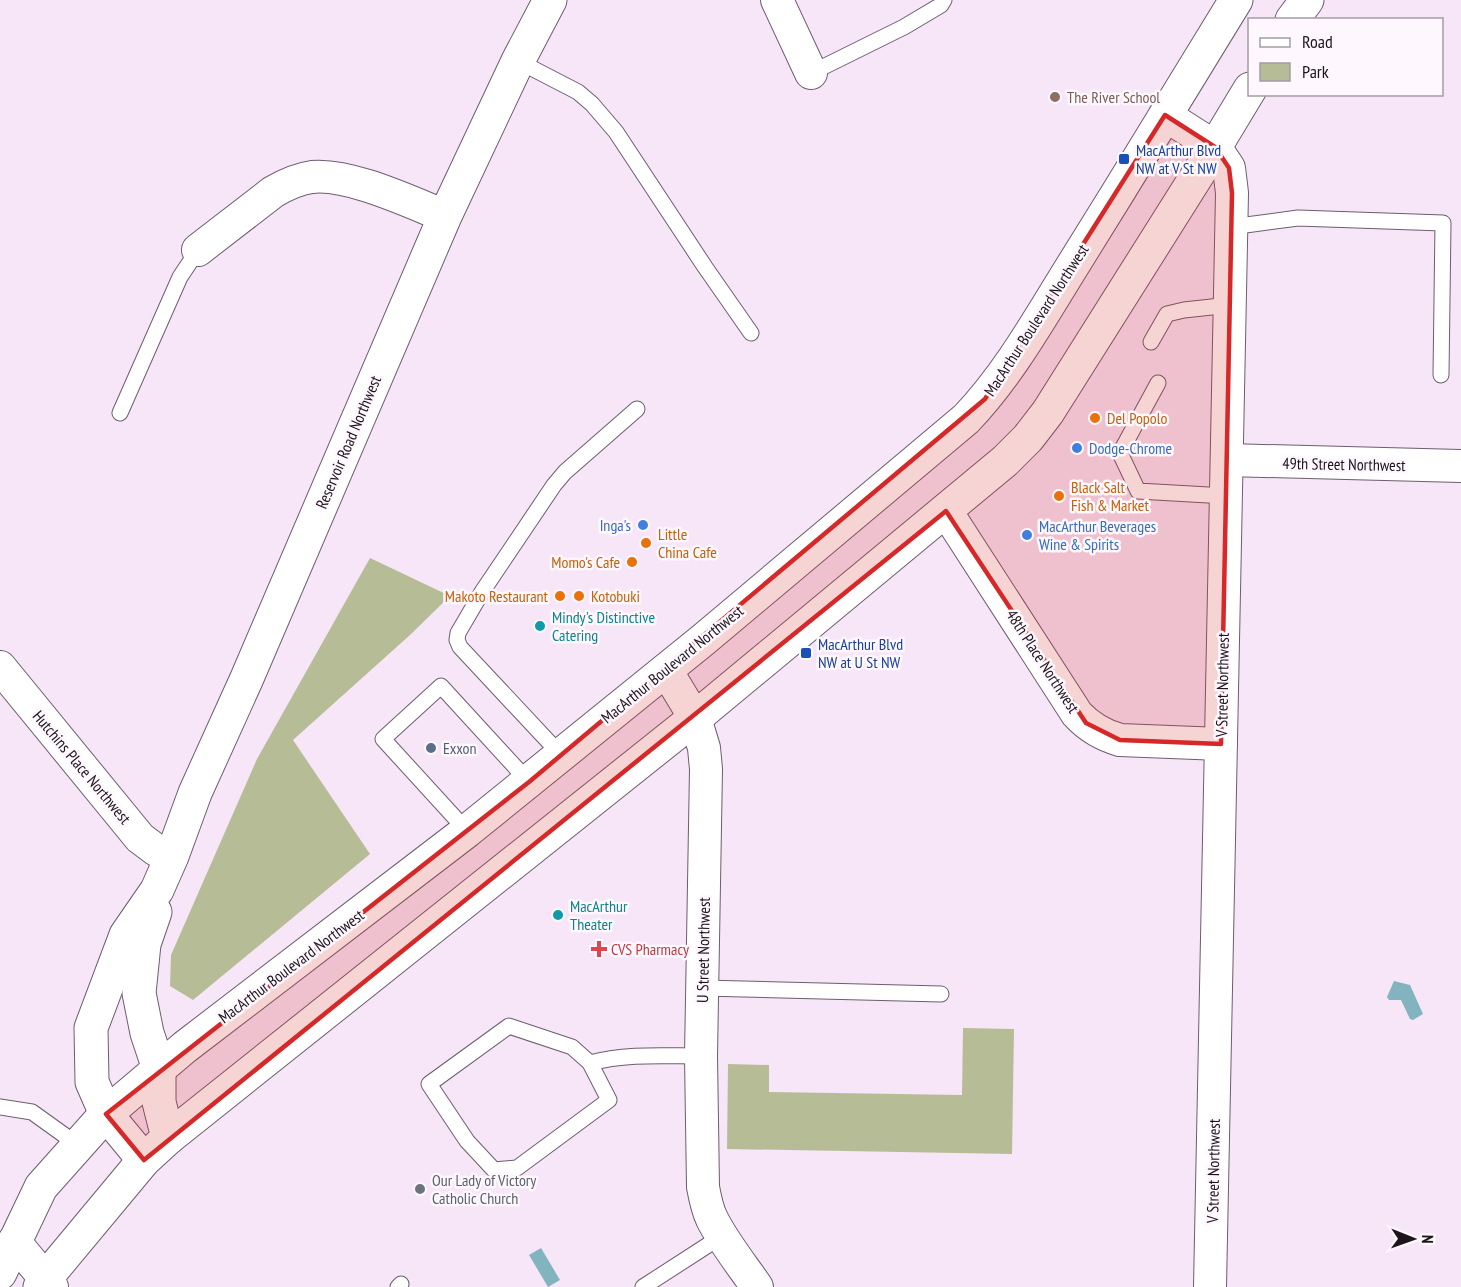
<svg xmlns="http://www.w3.org/2000/svg" width="1461" height="1287" font-family="'PT Sans Narrow',sans-serif">
<rect width="100%" height="100%" fill="#f6e6f7"/>
<g fill="#b6bd96">
<polygon points="370,558 450,596 410,635 293,740 370,854 193,1000 170,986 171,955 257,759"/>
<polygon points="963,1028 1014,1029 1012,1154 727,1149 728,1064 769,1065 769,1092 962,1095"/>
</g>
<g fill="#82b4c0">
<polygon points="1394,981 1410,985 1423,1014 1413,1020 1410,1019 1401,1000 1389,1000 1387,997"/>
<polygon points="541,1248 560,1280 548,1287 529,1255"/>
</g>
<g fill="none" stroke-linecap="round" stroke-linejoin="round">
<g stroke="#6c5e6d" stroke-width="17">
<g id="lane">
<polyline points="518,61 578,92 592,104 616,132 705,267 751,333"/>
<polyline points="811,73 904,27 941,5 944,0"/>
<polyline points="1231,227 1298,218 1443,223 1441,375"/>
<polyline points="1151,342 1167,314 1184,310 1230,305"/>
<polyline points="1158,383 1120,453 1138,491 1226,496"/>
<polyline points="120,413 180,277 198,250"/>
<polyline points="561,755 460,647 457,640 458,633 482,592 554,485 565,472 637,409"/>
<polyline points="467,831 383,739 441,686 529,782"/>
<polyline points="702,988 941,994"/>
<polygon points="509,1026 572,1047 590,1063 609,1100 517,1168 494,1170 467,1141 429,1084"/>
<path d="M590,1063C626,1053 665,1056 701,1056"/>
<polyline points="0,1107 32,1112 78,1145"/>
<polyline points="398,1287 401,1284"/>
<polyline points="643,1287 722,1236"/>
</g>
</g>
<g stroke="#6c5e6d" stroke-width="34">
<g id="street">
<polyline points="777,0 811,73"/>
<polyline points="1165,115 1215,147 1229,168 1232,193 1210,1287"/>
<path d="M198,250L273,192C285,185 297,179 312,177C349,173 410,202 445,216"/>
<polyline points="1227,460 1461,466"/>
<path d="M946,511L1077,714C1089,727 1102,735 1120,740L1221,744"/>
<polyline points="0,667 140,838 156,850 172,856"/>
<path d="M666,670L695,718L704,748L706,769L701,1056L703,1187C705,1198 707,1209 712,1219C724,1243 742,1265 757,1287"/>
<polyline points="14,1241 52,1287"/>
</g>
</g>
<g stroke="#6c5e6d" stroke-width="35">
<g id="secondary">
<polyline points="1292,20 1307,0"/>
<polyline points="155,912 144,944 139,993 147,1033 159,1069 159,1102 168,1138"/>
<polyline points="144,1160 106,1114 92,1082 91,1028 126,935 157,890 172,856 195,793 247,678 445,216 518,61 550,0"/>
<path d="M0,1273L41,1187L106,1114L185,1047L467,831L703,640L966,419C1009,374 1040,318 1073,265C1128,177 1182,88 1236,0"/>
<polyline points="40,1287 45,1279 144,1160 168,1138 695,718 1005,461 1028,438 1048,412 1215,147 1250,89"/>
</g>
</g>
<use href="#lane" stroke="#fff" stroke-width="15"/>
<use href="#street" stroke="#fff" stroke-width="32"/>
<use href="#secondary" stroke="#fff" stroke-width="33"/>
</g>
<path fill="#d62828" fill-opacity="0.2" stroke="#d62828" stroke-width="4.5" stroke-linejoin="round" d="M1165,115L1215,147L1229,168L1232,193L1221,744L1120,740L1086,723L946,511L144,1160L106,1114L529,782L985,399Z"/>
<circle fill="#8d6e63" stroke="#fef7fe" stroke-width="2" cx="1055" cy="97" r="6"/>
<g fill="#1a4fb4" stroke="#fef7fe" stroke-width="2">
<rect x="1118" y="153" width="12" height="12" rx="3"/>
<rect x="800" y="647" width="12" height="12" rx="3"/>
</g>
<g fill="#e8710a" stroke="#fef7fe" stroke-width="2">
<circle cx="1095" cy="418" r="6"/>
<circle cx="1059" cy="496" r="6"/>
<circle cx="646" cy="543" r="6"/>
<circle cx="632" cy="562" r="6"/>
<circle cx="560" cy="596" r="6"/>
<circle cx="579" cy="596" r="6"/>
</g>
<g fill="#3f7fe0" stroke="#fef7fe" stroke-width="2">
<circle cx="1077" cy="448" r="6"/>
<circle cx="643" cy="525" r="6"/>
<circle cx="1027" cy="535" r="6"/>
</g>
<g fill="#0f9aa8" stroke="#fef7fe" stroke-width="2">
<circle cx="540" cy="626" r="6"/>
<circle cx="558" cy="915" r="6"/>
</g>
<circle fill="#5c6f8a" stroke="#fef7fe" stroke-width="2" cx="431" cy="748" r="6"/>
<path fill="#e0444e" stroke="#fef7fe" stroke-width="2" d="M596 940h6v6h6v6h-6v6h-6v-6h-6v-6h6z"/>
<circle fill="#6b7280" stroke="#fef7fe" stroke-width="2" cx="420" cy="1189" r="6"/>
<g text-anchor="middle" dominant-baseline="central" stroke-width="5" stroke-linejoin="round" paint-order="stroke">
<g font-size="16" fill="#785e54" stroke="#fef7fe" text-anchor="start">
<text x="1067" y="97">The River School</text>
</g>
<g font-size="16" fill="#164399" stroke="#fef7fe" text-anchor="start">
<text x="1136" y="150">MacArthur Blvd<tspan x="1136" dy="18">NW at V St NW</tspan></text>
<text x="818" y="644">MacArthur Blvd<tspan x="818" dy="18">NW at U St NW</tspan></text>
</g>
<g font-size="16" fill="#1c161c" stroke="#fef7fe">
<text transform="translate(1036 320) rotate(-57)">MacArthur Boulevard Northwest</text>
<text transform="translate(348 442) rotate(-67)">Reservoir Road Northwest</text>
<text transform="translate(1344 464) rotate(1)">49th Street Northwest</text>
<text transform="translate(1043 661) rotate(57)">48th Place Northwest</text>
<text transform="translate(672 664) rotate(-39)">MacArthur Boulevard Northwest</text>
<text transform="translate(1222 685) rotate(-89)">V Street Northwest</text>
<text transform="translate(82 767) rotate(50)">Hutchins Place Northwest</text>
<text transform="translate(703 950) rotate(-89)">U Street Northwest</text>
<text transform="translate(291 966) rotate(-37)">MacArthur Boulevard Northwest</text>
<text transform="translate(1213 1171) rotate(-89)">V Street Northwest</text>
</g>
<g font-size="16" fill="#c56008" stroke="#fef7fe" text-anchor="start">
<text x="1107" y="418">Del Popolo</text>
<text x="1071" y="487">Black Salt<tspan x="1071" dy="18">Fish &amp; Market</tspan></text>
<text x="658" y="534">Little<tspan x="658" dy="18">China Cafe</tspan></text>
<text x="620" y="562" text-anchor="end">Momo's Cafe</text>
<text x="548" y="596" text-anchor="end">Makoto Restaurant</text>
<text x="591" y="596">Kotobuki</text>
</g>
<g font-size="16" fill="#366cbe" stroke="#fef7fe" text-anchor="start">
<text x="1089" y="448">Dodge-Chrome</text>
<text x="631" y="525" text-anchor="end">Inga's</text>
<text x="1039" y="526">MacArthur Beverages<tspan x="1039" dy="18">Wine &amp; Spirits</tspan></text>
</g>
<g font-size="16" fill="#0d838f" stroke="#fef7fe" text-anchor="start">
<text x="552" y="617">Mindy's Distinctive<tspan x="552" dy="18">Catering</tspan></text>
<text x="570" y="906">MacArthur<tspan x="570" dy="18">Theater</tspan></text>
</g>
<g font-size="16" fill="#4e5e75" stroke="#fef7fe" text-anchor="start">
<text x="443" y="748">Exxon</text>
</g>
<g font-size="16" fill="#be3a42" stroke="#fef7fe" text-anchor="start">
<text x="611" y="949">CVS Pharmacy</text>
</g>
<g font-size="16" fill="#5b616d" stroke="#fef7fe" text-anchor="start">
<text x="432" y="1180">Our Lady of Victory<tspan x="432" dy="18">Catholic Church</tspan></text>
</g>
</g>
<rect x="1248" y="18" width="195" height="78" fill="#fef7fe" stroke="#a49da4" stroke-width="1.5"/>
<rect x="1260" y="38" width="30" height="9" fill="#ffffff" stroke="#a49da4" stroke-width="1.5"/>
<text x="1302" y="48" font-size="18" fill="#1c161c">Road</text>
<rect x="1260" y="63" width="30" height="18" fill="#b6bd96" stroke="#a49da4" stroke-width="1.5"/>
<text x="1302" y="78" font-size="18" fill="#1c161c">Park</text>
<g transform="translate(1413 1239) rotate(91)" stroke="#fef7fe" stroke-width="4.5" paint-order="stroke">
<path d="M0-4.5L10 22L0 15L-10 22Z" fill="#1c161c"/>
<text y="-9" font-size="16" font-weight="bold" text-anchor="middle" fill="#1c161c">N</text>
</g>
</svg>
